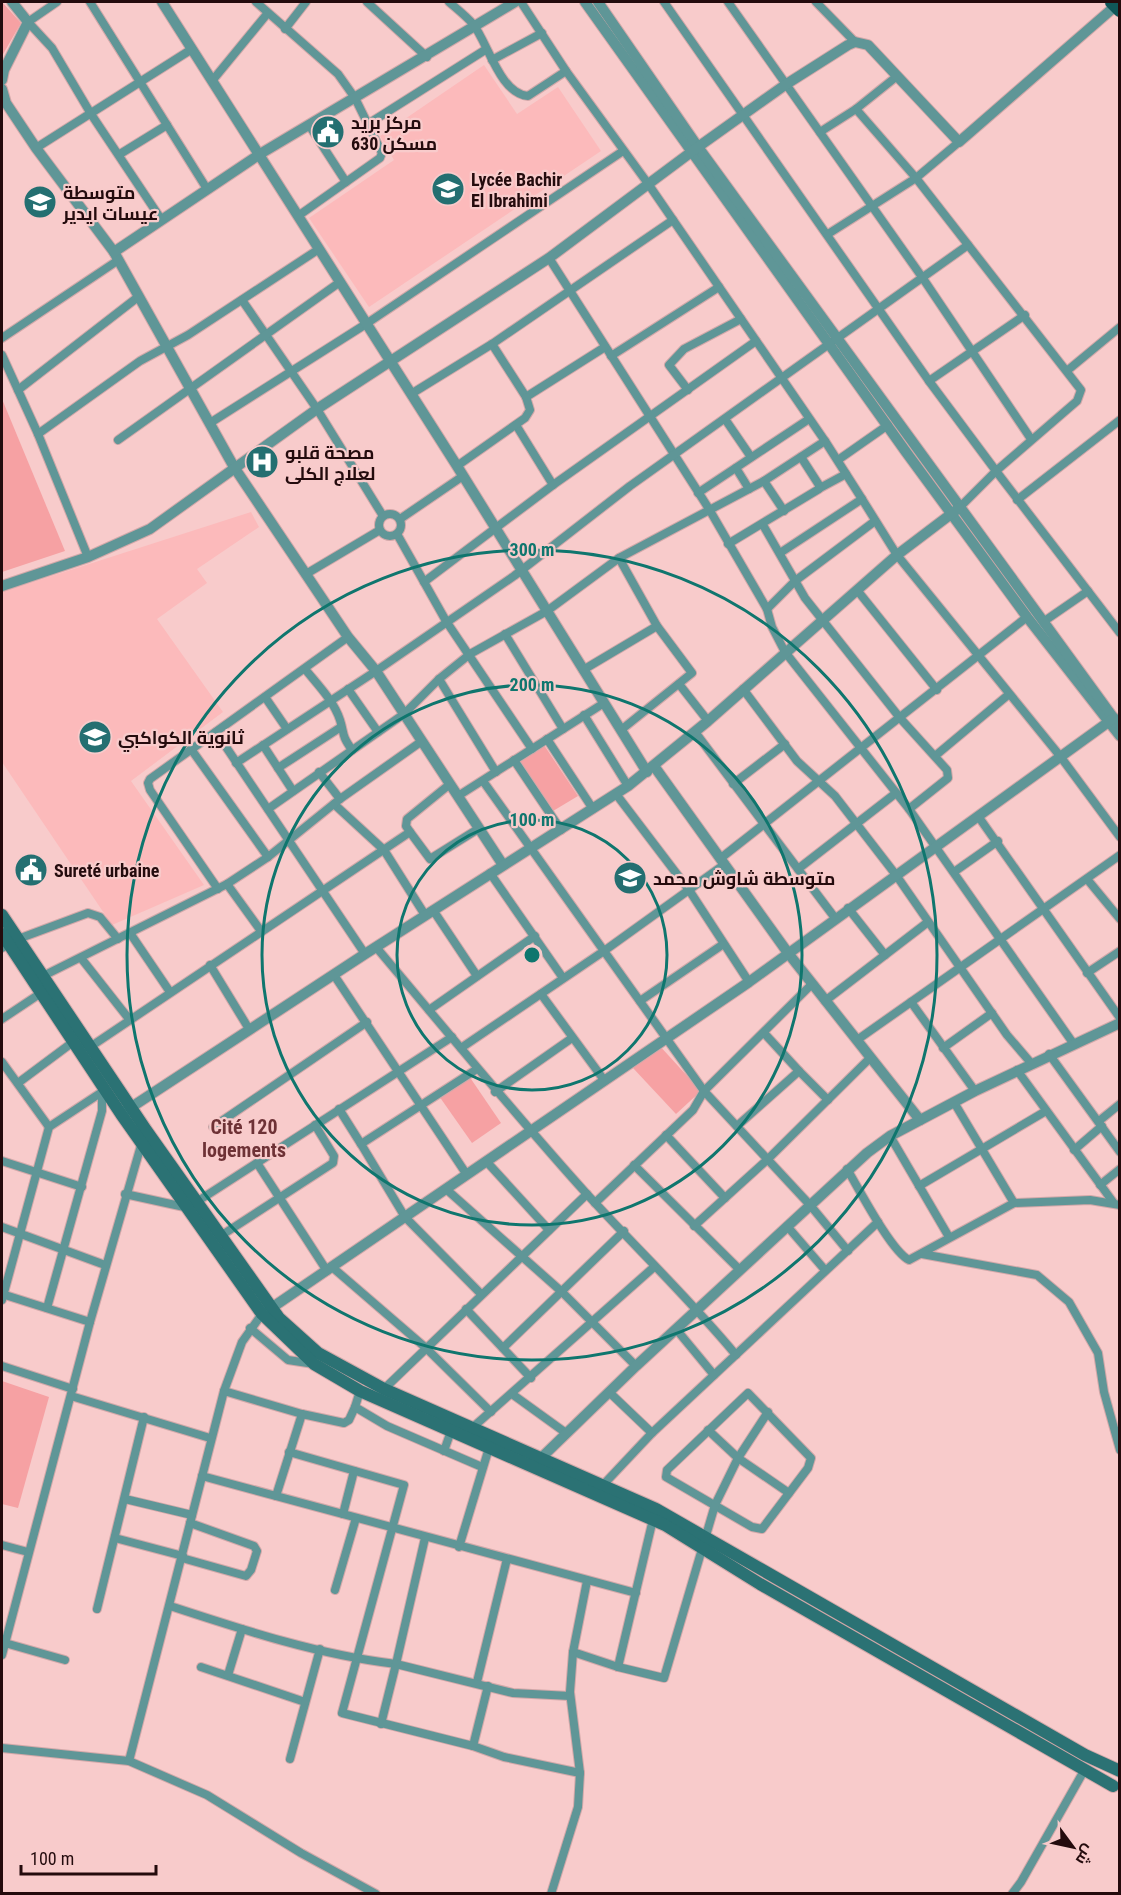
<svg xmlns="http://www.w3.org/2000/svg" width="1121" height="1895" font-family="'Roboto Condensed',Cairo,sans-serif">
<rect width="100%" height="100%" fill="#f8cbcb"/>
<g fill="#fcbabb">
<polygon points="484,65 517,114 558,87 601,151 369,307 309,218 394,160 380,136"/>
<polygon points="251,512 259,527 197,569 207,583 157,619 223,712 131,781 204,885 112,925 2,762 2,592"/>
</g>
<g fill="#f6a1a3">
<polygon points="2,2 21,23 2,56"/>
<polygon points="2,399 65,551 2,572"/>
<polygon points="544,745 578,796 553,811 520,761"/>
<polygon points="658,1044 701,1091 676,1114 633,1068"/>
<polygon points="469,1076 501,1123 472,1143 439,1096"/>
<polygon points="2,1381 49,1397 18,1508 2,1504"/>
</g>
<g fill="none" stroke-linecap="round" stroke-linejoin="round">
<g stroke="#d2a8a9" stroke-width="10">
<g id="minor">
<polyline points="57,2 28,22 52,48 91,114 161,219"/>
<polyline points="90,2 207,189"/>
<polyline points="256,2 338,74 355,98 382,153 380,158 298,216"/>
<polyline points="367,2 427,57"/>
<path d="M449,2C457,9 466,16 473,24C488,43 500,94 528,96L566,71"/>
<polyline points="521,2 566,71 649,185 825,441 862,499"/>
<polyline points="664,2 929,381 996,471 1077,401 1081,390 916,178 856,109"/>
<polyline points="728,2 922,277 1031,439"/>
<polyline points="816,2 855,42"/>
<polyline points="285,29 306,2"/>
<polyline points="492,60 542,33"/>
<polyline points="212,81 267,14"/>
<polyline points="368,124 485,50"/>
<polyline points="309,125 346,182"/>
<polyline points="820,132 856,109 896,77"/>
<polyline points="36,148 192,49"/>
<polyline points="120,154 167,125"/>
<polyline points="828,234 916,178 959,142"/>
<polyline points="549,258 709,509 767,609 772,627 785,652 909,809 1073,1043"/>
<polyline points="242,300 317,409 383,516"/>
<polyline points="2,338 117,261"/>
<polyline points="492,344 526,397 605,347"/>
<polyline points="2,355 38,434 88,557"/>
<polyline points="611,356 719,287"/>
<polyline points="1068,370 1120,327"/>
<polyline points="929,381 1025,315"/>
<polyline points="18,390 138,297"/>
<polyline points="688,390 669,365 684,349 741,319"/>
<polyline points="411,394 492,344 673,220"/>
<polyline points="725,419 751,457"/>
<polyline points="210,423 366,324 623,151"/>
<polyline points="516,425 553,485"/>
<polyline points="38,434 140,361 188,335 319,249"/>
<polyline points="118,440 340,282"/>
<polyline points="838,460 888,425"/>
<polyline points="457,466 525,418 530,410 526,397"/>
<polyline points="736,468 749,489"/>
<polyline points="764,481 784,511"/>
<polyline points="820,488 846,474"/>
<polyline points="698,493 809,419"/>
<polyline points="1017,500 1120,420"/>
<polyline points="959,508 996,471 1120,633"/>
<circle cx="390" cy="525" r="11"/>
<polyline points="400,519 463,476"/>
<polyline points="763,525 805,598 900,718 947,770 948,778 909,809"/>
<polyline points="397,534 446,621 532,749"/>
<polyline points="728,544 819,489 819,485 801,457"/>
<polyline points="780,553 862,499 897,555 1060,756 1120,837"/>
<polyline points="619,558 657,626 692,673 621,730"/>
<polyline points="306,574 380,530"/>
<polyline points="424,582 553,485 756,341"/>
<polyline points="857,590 937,690"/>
<polyline points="767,609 795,581 875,521"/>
<polyline points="1043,622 1088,591"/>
<polyline points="505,634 563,729"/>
<path d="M305,669C317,684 334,701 340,720C345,736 341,734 352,750"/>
<polyline points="583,670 657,626"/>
<polyline points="439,679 496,772"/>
<polyline points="679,684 708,721"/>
<polyline points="348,689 378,732"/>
<polyline points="743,689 797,761 835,796 896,875 1007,1035 1031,1063"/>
<polyline points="265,697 287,729"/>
<polyline points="584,715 628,786"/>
<polyline points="216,732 365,954"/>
<polyline points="695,732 798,869"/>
<polyline points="547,739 593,809"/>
<polyline points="263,745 293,791"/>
<polyline points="191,749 268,857"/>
<polyline points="935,756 1008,695"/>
<polyline points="514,760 561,830"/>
<polyline points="236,763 376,671 514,576 630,486 968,245"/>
<polyline points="278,768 341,727"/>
<polyline points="319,772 340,799"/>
<polyline points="733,784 785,744"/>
<polyline points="616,794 689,890 749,982"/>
<polyline points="458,796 604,703"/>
<polyline points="334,804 384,850 425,915"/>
<polyline points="268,809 404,714 439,679 470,654 547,611 619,558 764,481 825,441"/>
<polyline points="978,816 1120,1018"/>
<polyline points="410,832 430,859 478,829"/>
<polyline points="721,858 1027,617"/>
<polyline points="725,864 604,951 704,1091 810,1205 848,1251"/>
<polyline points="954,872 998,841"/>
<polyline points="490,873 563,978"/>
<polyline points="1087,879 1120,919"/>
<polyline points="227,884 261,931"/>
<polyline points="218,889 150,790 148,783 150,779 348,637"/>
<polyline points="848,908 885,955 928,922"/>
<polyline points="433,910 477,976"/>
<polyline points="835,918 798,869 896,793"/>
<polyline points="130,933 170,992"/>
<path d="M376,947C445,1029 513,1112 585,1192C635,1247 689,1298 736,1355"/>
<polyline points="2,948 18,939 88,913 100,917 118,939"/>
<polyline points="81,958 129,1019"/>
<polyline points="210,965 249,1029"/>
<polyline points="1087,973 1120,951"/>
<polyline points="334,975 467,1175"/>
<polyline points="43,976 227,884 268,857 340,799 422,741"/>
<polyline points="541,994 604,1080"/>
<polyline points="640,1001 722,945"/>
<polyline points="825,1001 885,955"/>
<polyline points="911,1002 975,1091"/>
<polyline points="429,1010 535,936"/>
<polyline points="2,1019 41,993"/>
<polyline points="857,1040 1120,855"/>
<polyline points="90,1047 410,832 406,826 407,819 450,784"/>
<polyline points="461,1048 604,951 483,781"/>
<polyline points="943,1048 992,1013"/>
<polyline points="1049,1054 1120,1152"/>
<polyline points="2,1062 49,1127"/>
<polyline points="1017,1070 1113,1202"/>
<polyline points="799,1071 828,1100"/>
<polyline points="18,1083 73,1042"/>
<polyline points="495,1092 572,1038"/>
<polyline points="955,1104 1014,1203"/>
<polyline points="339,1109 361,1144 477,1069"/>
<polyline points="1099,1121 1120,1104"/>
<polyline points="737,1126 799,1071 764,1033"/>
<polyline points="213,1127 367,1022"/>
<polyline points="666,1135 725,1198"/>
<polyline points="890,1136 949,1237"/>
<polyline points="361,1144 405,1217 481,1294"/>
<polyline points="1074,1150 1102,1126"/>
<polyline points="2,1161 82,1187"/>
<polyline points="486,1161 549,1230"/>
<polyline points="257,1163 327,1271"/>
<polyline points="634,1165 740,1270"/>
<path d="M847,1169C859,1189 891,1251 909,1260L1014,1203L1090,1200L1120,1205"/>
<polyline points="1100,1185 1120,1169"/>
<polyline points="919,1186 1046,1111"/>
<polyline points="446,1189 562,1292 636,1366"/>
<polyline points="125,1194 189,1208"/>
<polyline points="198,1201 452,1037"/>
<polyline points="595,1203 693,1110 704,1091 812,984"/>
<polyline points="694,1226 768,1159 870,1058"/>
<polyline points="787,1226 825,1270"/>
<polyline points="2,1227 105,1265"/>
<polyline points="222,1235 333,1163 334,1156 315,1125"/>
<polyline points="922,1254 1037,1275 1069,1302 1098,1353 1104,1392 1120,1450"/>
<polyline points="332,1267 426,1348 491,1412"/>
<polyline points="2,1294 90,1322"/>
<polyline points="2,1300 49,1127 105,1090"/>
<polyline points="47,1308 102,1111 102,1092"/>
<polyline points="466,1309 531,1378"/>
<polyline points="250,1328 288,1360 314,1364"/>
<polyline points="676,1329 714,1375"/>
<polyline points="503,1348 624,1231"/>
<polyline points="2,1366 73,1389"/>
<polyline points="384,1389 587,1194"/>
<polyline points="224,1391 302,1414 344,1423 349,1420 355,1407"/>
<polyline points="360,1391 355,1407 387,1426 482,1467"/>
<polyline points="609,1392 652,1433"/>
<polygon points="748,1393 811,1458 808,1468 762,1529 752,1527 666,1477 667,1470"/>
<polyline points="512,1394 566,1433"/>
<polyline points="71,1396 210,1438"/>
<polyline points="472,1428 654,1267"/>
<polyline points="708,1430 738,1458 789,1493"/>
<polyline points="444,1451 451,1431"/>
<polyline points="289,1452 404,1485 342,1713 473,1746 504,1757 580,1773"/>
<polyline points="202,1476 636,1593"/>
<polyline points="603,1485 652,1433 878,1222"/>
<polyline points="276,1496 302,1414"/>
<polyline points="125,1499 192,1515"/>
<polyline points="343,1514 354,1471"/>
<polyline points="115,1538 183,1556"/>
<polyline points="2,1545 28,1552"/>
<polyline points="459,1547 489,1448"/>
<polyline points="182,1558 246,1576 251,1570 257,1551 254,1546 190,1523"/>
<polyline points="335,1590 356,1518"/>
<path d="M170,1606C243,1630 319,1655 396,1664L425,1538"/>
<polyline points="97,1609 144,1417"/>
<polyline points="5,1643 65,1660"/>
<polyline points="573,1652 618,1667 664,1678 715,1505 738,1458 768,1412"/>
<polyline points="2,1655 90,1322 142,1142"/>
<polyline points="201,1667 305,1702"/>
<polyline points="618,1667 654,1515"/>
<polyline points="228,1675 242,1629"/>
<polyline points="477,1682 507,1559"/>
<polyline points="381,1724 396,1664 513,1693 570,1696"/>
<polyline points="473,1746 488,1686"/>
<polyline points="2,1748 129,1761 224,1391 242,1342 262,1314"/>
<polyline points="290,1759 320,1649"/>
<polyline points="129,1761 207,1795 301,1853 376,1894"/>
<polyline points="551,1894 578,1807 580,1773 570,1692 573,1652 587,1581"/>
<polyline points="1012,1894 1021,1882 1085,1769"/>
</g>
</g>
<g stroke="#d2a8a9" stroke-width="12">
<g id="tertiary">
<polyline points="162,2 457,466 647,772"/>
<polyline points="585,2 906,452 1027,617 1120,736"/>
<polyline points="598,2 698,147 1118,724"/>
<polyline points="2,80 4,70 28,22 12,2"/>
<polyline points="2,89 6,103 36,148 114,252 234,467 348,637 376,671 503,865"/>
<polyline points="114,252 260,154 515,2"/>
<polyline points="2,586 88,557 150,529 317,409 549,258 698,147 785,85 848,45 855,42 868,45 959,142 1120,2"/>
<polyline points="654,766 788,953 920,1120"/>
<polyline points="124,1112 365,954 628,786 708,721 897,555 959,508"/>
<polyline points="267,1311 749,982 1114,718"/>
<polyline points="539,1464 541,1458 636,1366 867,1153 890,1136 975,1091 1120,1023"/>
</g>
</g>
<g stroke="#d2a8a9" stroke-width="14">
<g id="secondary">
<polyline points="2,915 146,1130 279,1318 318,1353 384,1389 656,1509 1085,1755 1120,1771"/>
<polyline points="2,934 121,1114 262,1314 314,1364 360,1391 665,1525 760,1584 1113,1786"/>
</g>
</g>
<g stroke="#d2a8a9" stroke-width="15">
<polyline id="primary" points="1112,2 1120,10"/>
</g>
<use href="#minor" stroke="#5f9697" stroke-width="8"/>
<use href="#tertiary" stroke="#5f9697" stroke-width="10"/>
<use href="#secondary" stroke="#2b7274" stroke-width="12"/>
<use href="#primary" stroke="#0f5759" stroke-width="14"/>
</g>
<g fill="none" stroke="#0f766e" stroke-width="3">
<circle cx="532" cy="955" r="135"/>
<circle cx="532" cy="955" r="270"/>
<circle cx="532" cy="955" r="405"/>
</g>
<defs>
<g id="civic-disc" transform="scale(1.725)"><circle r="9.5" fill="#246f71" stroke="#f8cbcb"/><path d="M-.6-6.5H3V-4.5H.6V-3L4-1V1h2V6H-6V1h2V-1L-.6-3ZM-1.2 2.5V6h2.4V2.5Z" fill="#fff"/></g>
<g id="school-disc" transform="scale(1.725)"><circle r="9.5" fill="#246f71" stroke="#f8cbcb"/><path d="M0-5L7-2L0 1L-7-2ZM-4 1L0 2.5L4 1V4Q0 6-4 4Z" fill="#fff"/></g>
<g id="hospital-disc" transform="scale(1.725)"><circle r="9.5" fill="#246f71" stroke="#f8cbcb"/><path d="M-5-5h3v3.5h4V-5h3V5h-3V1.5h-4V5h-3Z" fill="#fff"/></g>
</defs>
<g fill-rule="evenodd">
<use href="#civic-disc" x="328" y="132"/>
<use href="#school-disc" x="448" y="189"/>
<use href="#school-disc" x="40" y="202"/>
<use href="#hospital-disc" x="262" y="462"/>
<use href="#school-disc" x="95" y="737"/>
<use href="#civic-disc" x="31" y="870"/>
<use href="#school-disc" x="630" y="878"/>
</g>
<g text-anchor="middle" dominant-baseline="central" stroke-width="4.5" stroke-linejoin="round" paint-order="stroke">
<g font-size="18" font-weight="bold" fill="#240b0d" stroke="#f8cbcb" text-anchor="start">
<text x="351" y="122">مركز بريد<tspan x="351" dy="21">630 مسكن</tspan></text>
<text x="471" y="179">Lycée Bachir<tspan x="471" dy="21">El Ibrahimi</tspan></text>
<text x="63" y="192">متوسطة<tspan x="63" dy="21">عيسات ايدير</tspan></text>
<text x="285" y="452">مصحة قلبو<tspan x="285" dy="21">لعلاج الكلى</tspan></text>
<text x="118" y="737">ثانوية الكواكبي</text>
<text x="54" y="870">Sureté urbaine</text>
<text x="653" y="878">متوسطة شاوش محمد</text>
</g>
<g font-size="20" font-weight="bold" fill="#6e3236" stroke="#f8cbcb">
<text x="244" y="1127">Cité 120<tspan x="244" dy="23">logements</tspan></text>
</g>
</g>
<circle cx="532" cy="955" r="9" fill="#0f766e" stroke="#f8cbcb" stroke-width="3"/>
<g font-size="18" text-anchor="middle" font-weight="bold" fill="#0f766e" stroke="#f8cbcb" stroke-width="4.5" stroke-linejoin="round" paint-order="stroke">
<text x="532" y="556">300 m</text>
<text x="532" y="691">200 m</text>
<text x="532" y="826">100 m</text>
</g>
<rect width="1121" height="1895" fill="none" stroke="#240b0d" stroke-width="6"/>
<g transform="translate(1073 1847) rotate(123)" stroke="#f8cbcb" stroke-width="4.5" paint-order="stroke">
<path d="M0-4.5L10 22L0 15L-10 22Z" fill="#240b0d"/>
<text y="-9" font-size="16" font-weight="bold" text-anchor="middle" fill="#240b0d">ش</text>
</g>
<path d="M21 1865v9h135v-9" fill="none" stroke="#240b0d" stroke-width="3"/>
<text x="30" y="1865" font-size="18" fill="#240b0d" stroke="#f8cbcb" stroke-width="4.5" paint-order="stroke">100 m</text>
</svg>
